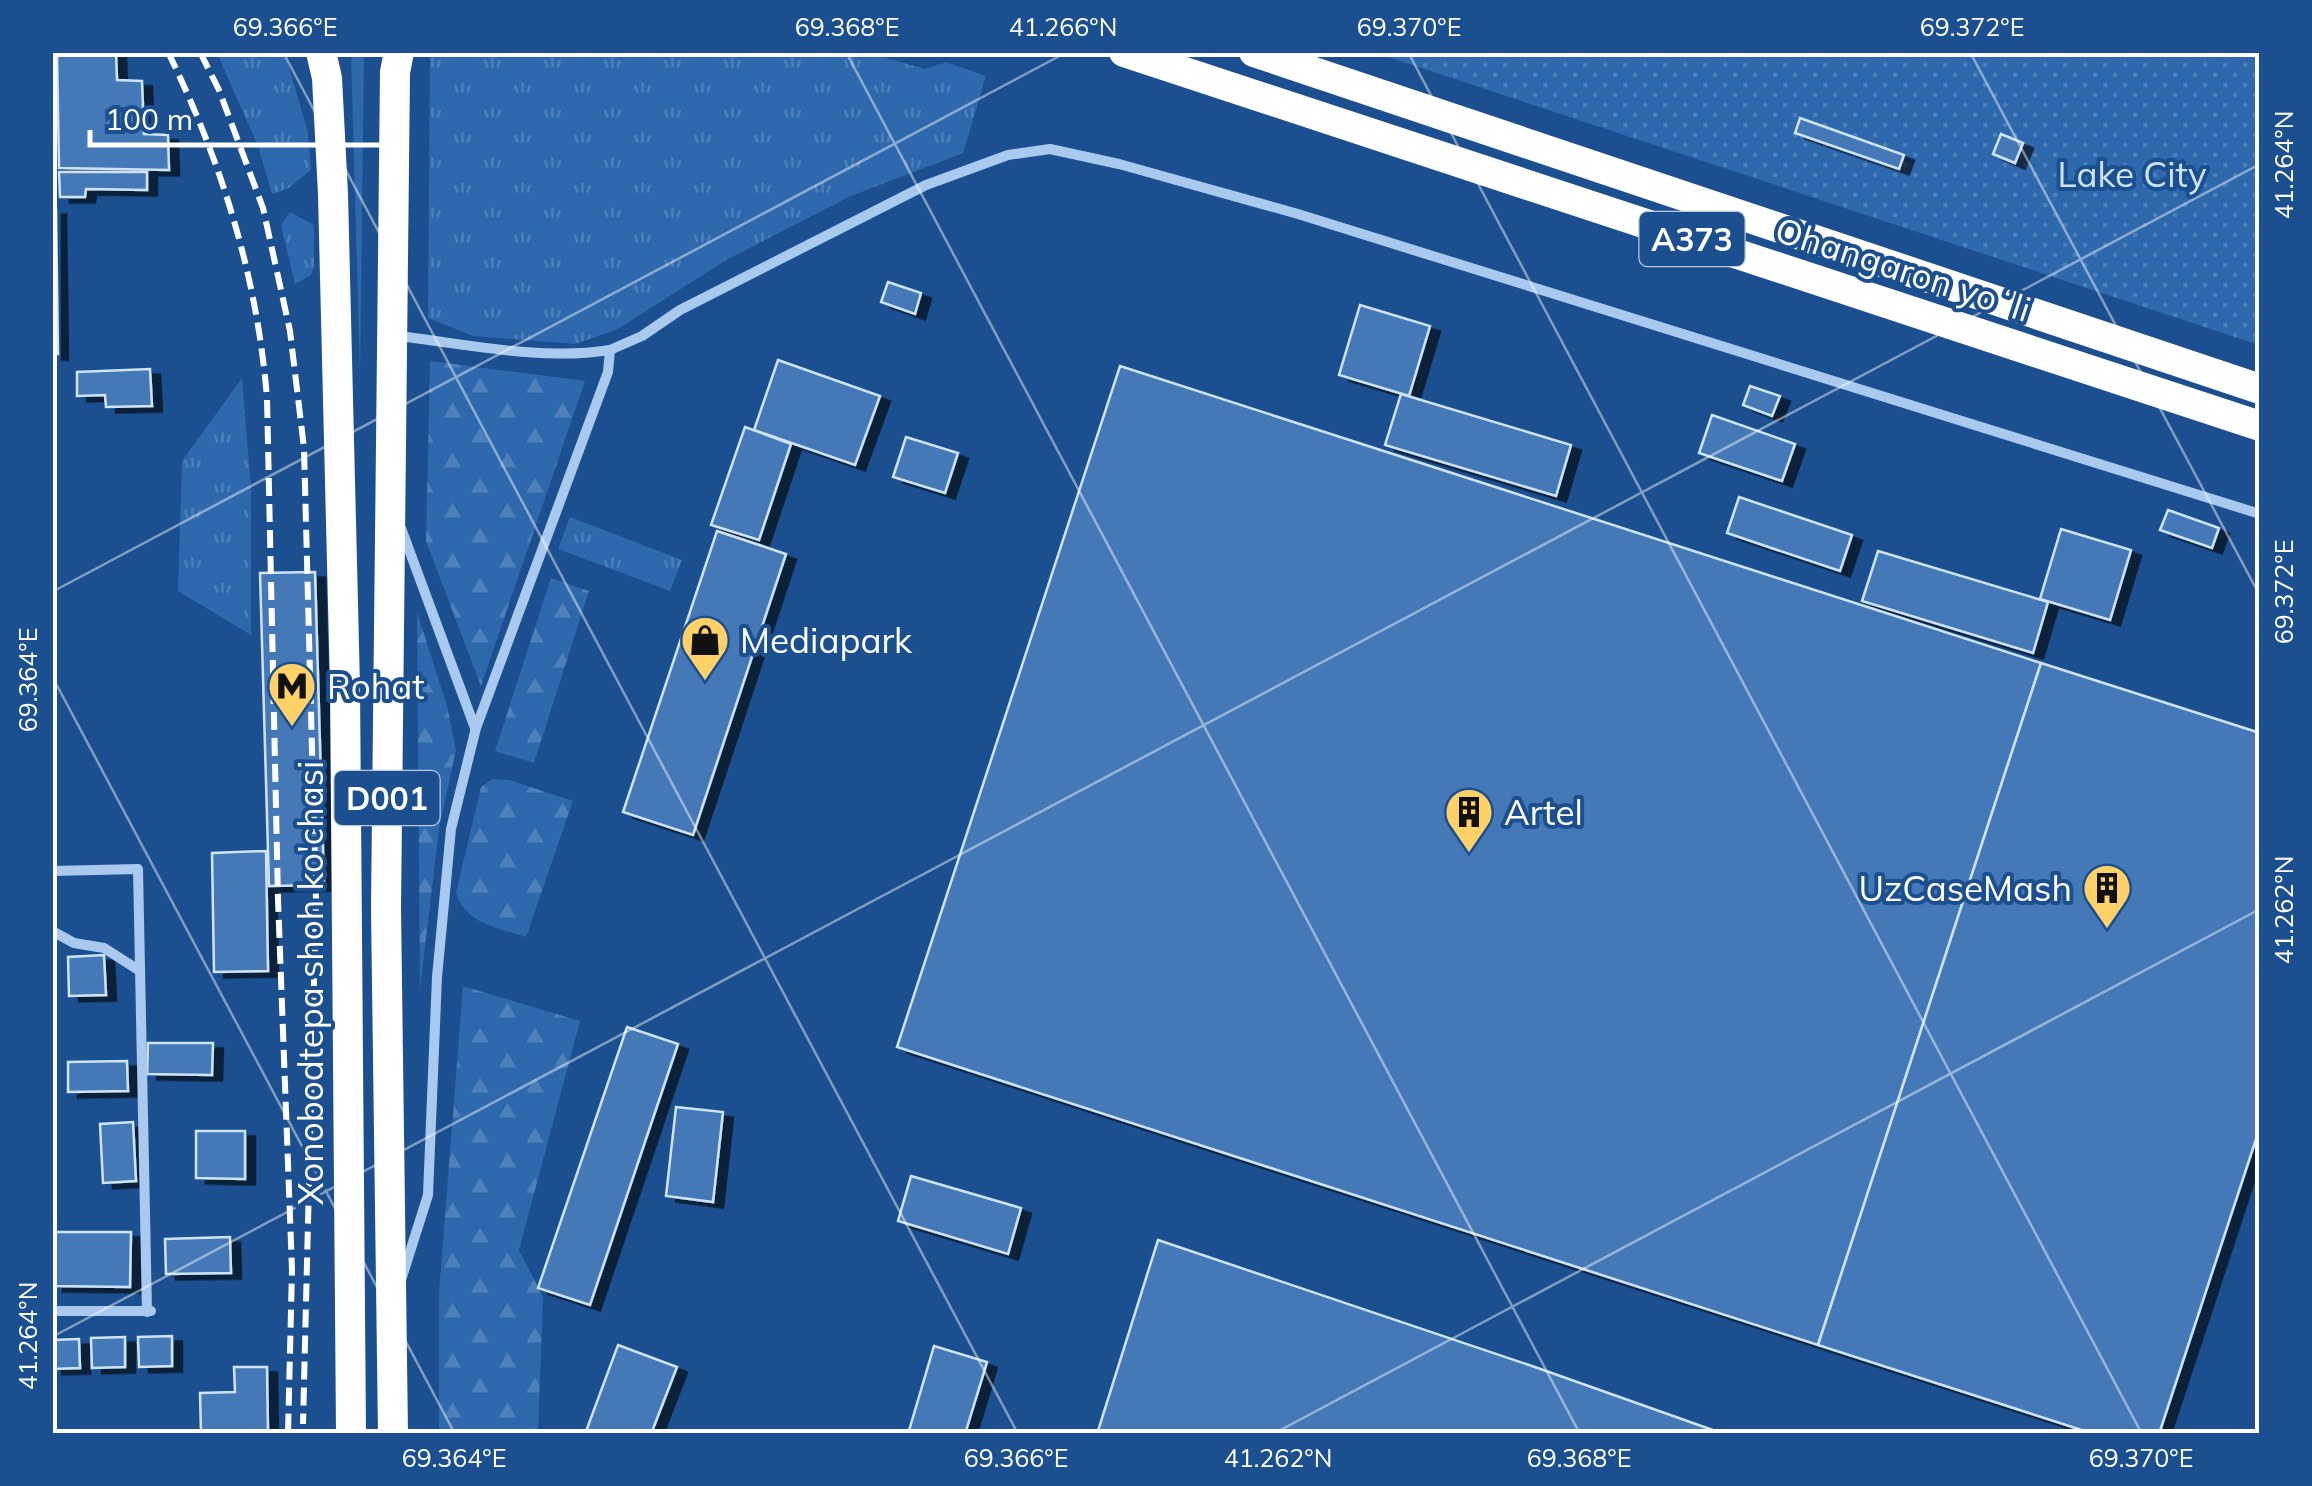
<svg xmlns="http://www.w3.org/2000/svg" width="2312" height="1486" font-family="Mulish,sans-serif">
<defs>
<pattern id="grass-tufts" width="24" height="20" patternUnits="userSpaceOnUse" patternTransform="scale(2.5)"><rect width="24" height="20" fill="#2e69ad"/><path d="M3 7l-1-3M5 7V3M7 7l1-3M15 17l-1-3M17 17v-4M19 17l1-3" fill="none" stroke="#4d80b9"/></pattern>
<pattern id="forest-firs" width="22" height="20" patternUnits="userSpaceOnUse" patternTransform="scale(2.5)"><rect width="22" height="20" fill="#2e69ad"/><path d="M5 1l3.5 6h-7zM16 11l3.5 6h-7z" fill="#4d80b9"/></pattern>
<pattern id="park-dots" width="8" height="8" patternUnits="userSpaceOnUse" patternTransform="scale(2.5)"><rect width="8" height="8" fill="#2e69ad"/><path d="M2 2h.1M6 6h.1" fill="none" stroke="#4d80b9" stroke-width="1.8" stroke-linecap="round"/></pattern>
<filter id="shadow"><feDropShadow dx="10" dy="5.5" stdDeviation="0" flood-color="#0009"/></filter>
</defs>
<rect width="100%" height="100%" fill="#1b4f8f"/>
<g fill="url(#grass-tufts)">
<polygon points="217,53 285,53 308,133 311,170 287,189 272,194 258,146"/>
<polygon points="351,53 364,53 360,373"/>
<polygon points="869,53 925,69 946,62 986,76 963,153 851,196 728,259 616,330 575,344 473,336 428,318 430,53"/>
<polygon points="290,212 314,225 314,265 311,275 295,284 281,225"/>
<polygon points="242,378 251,488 251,635 178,591 182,461"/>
<polygon points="570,517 682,560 670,591 558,549"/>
</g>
<g fill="url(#forest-firs)">
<polygon points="430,361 585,381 481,686 426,541"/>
<polygon points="551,578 589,591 534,763 495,751"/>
<polygon points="417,612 447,706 456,750 439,829 420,988"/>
<path d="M493,779L509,780L573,801L526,937C499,928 465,924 456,893L481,787Z"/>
<polygon points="463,986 580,1021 519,1250 543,1297 538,1433 439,1434 439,1293"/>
</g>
<polygon fill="url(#park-dots)" points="1376,53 2259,53 2259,345"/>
<g fill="#4478b7" stroke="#cfe3fa" stroke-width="2.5" filter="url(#shadow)">
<polygon points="57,52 116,52 117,80 142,81 144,134 168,135 169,170 59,168"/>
<polygon points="1800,118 1904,155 1899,169 1795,133"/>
<polygon points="2001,134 2023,143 2015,163 1993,154"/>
<polygon points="59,172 147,172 147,190 86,189 85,197 60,197"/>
<polygon points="52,209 56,209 58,354 52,354"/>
<polygon points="888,282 921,293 915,314 881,302"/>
<polygon points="1360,305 1430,326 1409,396 1339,375"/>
<polygon points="778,360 880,396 855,465 754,430"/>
<polygon points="1120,366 2041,663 1818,1345 897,1047"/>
<polygon points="150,369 152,406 106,407 105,395 77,396 77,372"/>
<polygon points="1750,386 1780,396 1772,416 1743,405"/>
<polygon points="1401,394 1571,445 1556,496 1385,445"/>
<polygon points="1712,415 1795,444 1782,481 1699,453"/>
<polygon points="745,427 791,444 759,540 711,525"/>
<polygon points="906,437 958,453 945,493 893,477"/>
<polygon points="1739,497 1852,535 1840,571 1727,533"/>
<polygon points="2168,510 2219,528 2212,548 2160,530"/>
<polygon points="2061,529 2131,550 2110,620 2040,599"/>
<polygon points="717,531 786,554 693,835 623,812"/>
<polygon points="1878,551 2048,602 2033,653 1862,601"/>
<polygon points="315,572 324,885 269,886 260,573"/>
<polygon points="2041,663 2260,733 2260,1127 2159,1434 2094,1434 1818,1345"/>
<polygon points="266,851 268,971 214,972 212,853"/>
<polygon points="104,955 106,995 69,996 68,957"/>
<polygon points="627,1027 678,1044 590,1305 538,1288"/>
<polygon points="148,1043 213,1043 212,1075 147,1074"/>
<polygon points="127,1061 128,1091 68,1092 68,1062"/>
<polygon points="676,1107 723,1112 713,1202 666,1196"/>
<polygon points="133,1122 136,1181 103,1183 100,1124"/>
<polygon points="196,1131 245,1131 245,1179 196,1178"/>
<polygon points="911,1176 1021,1208 1008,1254 898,1221"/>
<polygon points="54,1232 131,1232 130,1287 53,1286"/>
<polygon points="230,1237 231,1273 166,1274 165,1239"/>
<polygon points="1158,1240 1532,1366 1724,1434 1097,1434"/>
<polygon points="172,1336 172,1366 139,1367 138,1337"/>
<polygon points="125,1337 125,1367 92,1368 91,1338"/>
<polygon points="79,1339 80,1368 52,1369 52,1340"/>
<polygon points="618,1345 677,1367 651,1434 585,1434"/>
<polygon points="934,1346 987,1362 965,1434 908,1434"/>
<polygon points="234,1367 267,1367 268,1434 201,1434 200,1393 235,1392"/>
</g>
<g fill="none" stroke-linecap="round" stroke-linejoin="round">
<g stroke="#a9c9ee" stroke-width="10">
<path d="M398,336C466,344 541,361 610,350"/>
<polyline points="401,528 475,728"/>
<polyline points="52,871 138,869 147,1312"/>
<polyline points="52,931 74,943 104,948 140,971"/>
<polyline points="402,1277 428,1195 437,977 451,829 476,728 608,372 610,350 642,336 680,310 926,185 1008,155 1050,149 1119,164 1298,214 2260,514"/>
<polyline points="52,1311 151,1311"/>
</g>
<g stroke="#fff" stroke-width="30">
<polyline points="321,52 327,78 333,194 345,686 351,1434"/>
<polyline points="1124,52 2260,426"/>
<polyline points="1254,52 2260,389"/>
<polyline points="393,1434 386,908 395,72 399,52"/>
</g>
<g stroke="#fff" stroke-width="6" stroke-dasharray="18 8" stroke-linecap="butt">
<path d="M168,52C222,163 257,276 267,398L278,899L292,1270L288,1434"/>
<polyline points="200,52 219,90 263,208 290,331 304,448 316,901 303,1424"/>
</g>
</g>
<path fill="none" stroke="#fff" stroke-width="2.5" stroke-opacity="0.45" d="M283,52L1018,1434M846,52L1580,1434M1408,52L2142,1434M1970,52L2260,596M52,592L1067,52M52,676L455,1434M52,1337L2260,164M1273,1434L2260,909"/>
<defs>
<g id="shop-pin" transform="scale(2.5)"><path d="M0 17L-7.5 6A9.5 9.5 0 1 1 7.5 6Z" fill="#ffd166" stroke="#1b4f8f"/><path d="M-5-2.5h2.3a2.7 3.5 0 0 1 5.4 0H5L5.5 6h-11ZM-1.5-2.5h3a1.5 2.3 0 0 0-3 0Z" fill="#111"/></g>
<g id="metro-pin" transform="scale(2.5)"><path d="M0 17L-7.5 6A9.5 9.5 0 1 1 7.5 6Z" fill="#ffd166" stroke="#1b4f8f"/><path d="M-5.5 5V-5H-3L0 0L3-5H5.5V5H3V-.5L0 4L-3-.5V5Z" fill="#111"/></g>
<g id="building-pin" transform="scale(2.5)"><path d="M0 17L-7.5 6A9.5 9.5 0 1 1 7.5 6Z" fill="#ffd166" stroke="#1b4f8f"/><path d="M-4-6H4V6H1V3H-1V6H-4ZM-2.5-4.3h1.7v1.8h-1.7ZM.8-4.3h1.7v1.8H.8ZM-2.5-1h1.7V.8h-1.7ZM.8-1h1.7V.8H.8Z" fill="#111"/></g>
</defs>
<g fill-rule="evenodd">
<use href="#shop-pin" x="705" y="640"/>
<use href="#metro-pin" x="292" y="686"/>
<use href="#building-pin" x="1469" y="812"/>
<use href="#building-pin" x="2107" y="888"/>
</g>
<g text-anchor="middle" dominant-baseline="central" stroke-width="8" stroke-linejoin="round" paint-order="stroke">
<g fill="#1b4f8f" stroke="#bbcadd" stroke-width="2.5">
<rect x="1639.5" y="212" width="105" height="54" rx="8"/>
<rect x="334.5" y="771" width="105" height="54" rx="8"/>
</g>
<g font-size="32" font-weight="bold" fill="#fff">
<text x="1692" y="239">A373</text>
<text x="387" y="798">D001</text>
</g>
<g font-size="35" fill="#cfe3fa" stroke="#1b4f8f">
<text x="2132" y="174">Lake City</text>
</g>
<g font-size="35" fill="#fff" stroke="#1b4f8f">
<text transform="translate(1903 269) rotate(18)">Ohangaron yoʻli</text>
<text transform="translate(310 983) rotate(-90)">Xonobodtepa shoh ko'chasi</text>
</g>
<g font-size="35" fill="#fff" stroke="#1b4f8f" text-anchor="start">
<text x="740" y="640">Mediapark</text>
<text x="327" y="686">Rohat</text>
<text x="1504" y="812">Artel</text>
<text x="2072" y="888" text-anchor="end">UzCaseMash</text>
</g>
</g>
<rect width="2312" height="1486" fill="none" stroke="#1b4f8f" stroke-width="110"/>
<path d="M90 130v15h295v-15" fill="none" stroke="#ffffff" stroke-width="5"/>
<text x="105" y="130" font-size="30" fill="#ffffff" stroke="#1b4f8f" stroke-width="8" paint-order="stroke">100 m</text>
<rect x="55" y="55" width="2202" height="1376" fill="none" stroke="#fff" stroke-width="4"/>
<g font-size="25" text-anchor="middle" fill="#fff">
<text x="285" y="36">69.366°E</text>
<text x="847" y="36">69.368°E</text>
<text x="1063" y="36">41.266°N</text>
<text x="1409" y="36">69.370°E</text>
<text x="1972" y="36">69.372°E</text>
<text transform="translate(2284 165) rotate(-90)" y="9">41.264°N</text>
<text transform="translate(2284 592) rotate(-90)" y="9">69.372°E</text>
<text transform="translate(28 680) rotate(-90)" y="9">69.364°E</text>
<text transform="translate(2284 910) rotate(-90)" y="9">41.262°N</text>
<text transform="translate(28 1336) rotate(-90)" y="9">41.264°N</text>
<text x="454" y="1467">69.364°E</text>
<text x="1016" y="1467">69.366°E</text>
<text x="1278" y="1467">41.262°N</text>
<text x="1579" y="1467">69.368°E</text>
<text x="2141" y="1467">69.370°E</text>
</g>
</svg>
